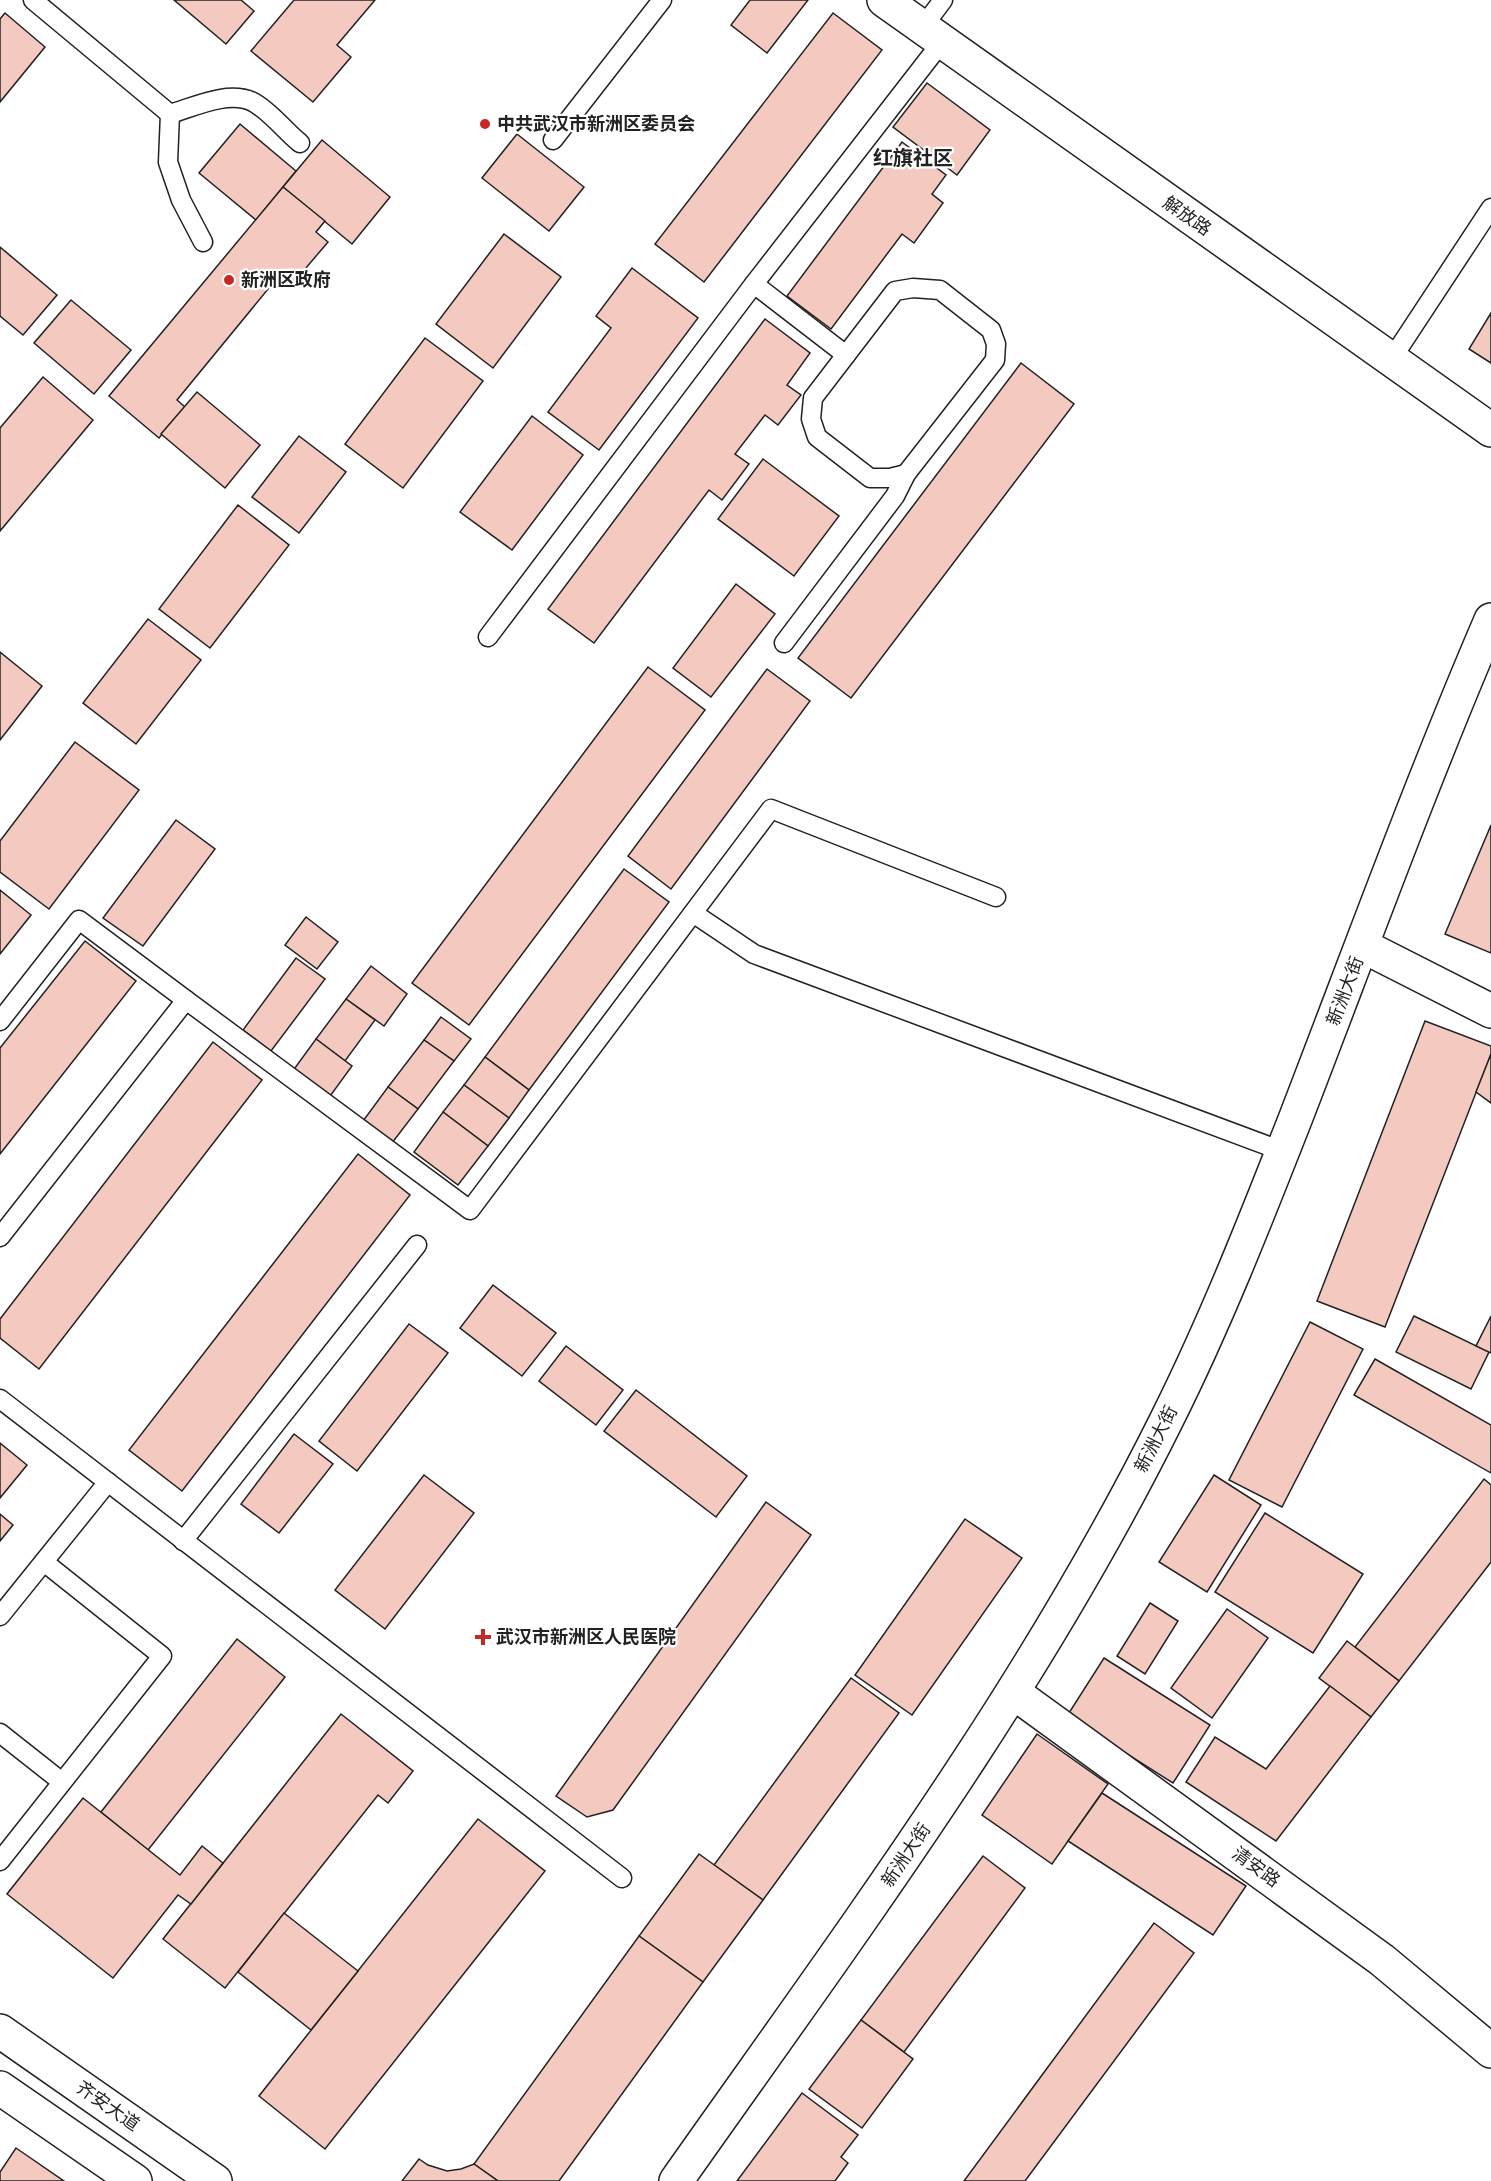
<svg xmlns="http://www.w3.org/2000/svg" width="1491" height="2181" font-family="Cabin,'Noto Sans SC',sans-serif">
<rect width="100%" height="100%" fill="#fff"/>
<g fill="#f3c9c0" stroke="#222" stroke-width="1.5">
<polygon points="174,0 241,0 254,11 226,44"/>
<polygon points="294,0 375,0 337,45 351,57 313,102 251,51"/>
<polygon points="750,0 808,0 767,53 731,25"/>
<polygon points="5,13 45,47 0,102 0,19"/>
<polygon points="833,13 882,50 704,282 655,244"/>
<polygon points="927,83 990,130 957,175 893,127"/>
<polygon points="240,124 296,171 256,220 199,173"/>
<polygon points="517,134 584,187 549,231 482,178"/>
<polygon points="322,140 390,197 352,244 283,187"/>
<polygon points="902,142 946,175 932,194 943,203 914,243 902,234 831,329 787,296"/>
<polygon points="283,187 325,221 316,232 328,242 294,282 282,272 177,400 185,407 159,438 109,396"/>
<polygon points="504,234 561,277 493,368 436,324"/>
<polygon points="0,247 57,295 23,335 0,316"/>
<polygon points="632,268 698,318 599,450 548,412 611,328 596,316"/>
<polygon points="71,300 131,350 94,394 34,343"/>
<polygon points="1491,313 1491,363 1469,349"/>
<polygon points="765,319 810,353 787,385 801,395 778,425 765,415 735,454 749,464 722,500 709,490 594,643 548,609"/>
<polygon points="425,338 483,381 403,488 345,444"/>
<polygon points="1021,363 1074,404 851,698 798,658"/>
<polygon points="43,377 93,420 0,531 0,428"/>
<polygon points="197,392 260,445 225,488 161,434"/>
<polygon points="532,416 583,455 512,550 460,512"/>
<polygon points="299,436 346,472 299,533 252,497"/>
<polygon points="763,459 839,516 794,576 718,519"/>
<polygon points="238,505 289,545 210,648 159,609"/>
<polygon points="736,584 775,614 711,697 673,668"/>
<polygon points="148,619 201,660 136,744 83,703"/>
<polygon points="0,652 42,686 0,740"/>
<polygon points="648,667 705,710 469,1025 412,983"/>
<polygon points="767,669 810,701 671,889 628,856"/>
<polygon points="75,742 139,790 49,909 0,872 0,841"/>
<polygon points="176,820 215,849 143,946 103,918"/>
<polygon points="1491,825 1491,953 1445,934"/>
<polygon points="624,869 669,902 529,1090 485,1057"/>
<polygon points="0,890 31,915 0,954"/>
<polygon points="306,917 338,942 317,969 285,945"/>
<polygon points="85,941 136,981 0,1154 0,1048"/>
<polygon points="296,958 325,979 271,1051 243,1030"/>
<polygon points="371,966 407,994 384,1026 346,999"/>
<polygon points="346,999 375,1020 345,1061 316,1039"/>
<polygon points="441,1017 471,1039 454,1061 424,1040"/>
<polygon points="1425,1021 1491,1046 1491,1054 1385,1327 1317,1301"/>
<polygon points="316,1039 352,1066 328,1099 292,1072"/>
<polygon points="424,1040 454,1061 418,1109 388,1087"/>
<polygon points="213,1042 262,1080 39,1369 0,1338 0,1319"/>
<polygon points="1491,1054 1491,1103 1476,1092"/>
<polygon points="485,1057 529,1090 509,1118 464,1085"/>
<polygon points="464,1085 509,1118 488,1146 443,1112"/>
<polygon points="388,1087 418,1109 392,1143 363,1121"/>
<polygon points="443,1112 488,1146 458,1185 414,1152"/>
<polygon points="358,1154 410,1195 182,1491 129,1450"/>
<polygon points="493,1285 556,1333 522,1376 460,1328"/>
<polygon points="1414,1316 1489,1352 1471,1389 1396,1352"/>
<polygon points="1491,1316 1491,1353 1476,1346"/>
<polygon points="1310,1322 1363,1349 1282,1507 1229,1480"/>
<polygon points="409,1324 448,1353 357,1471 319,1441"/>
<polygon points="566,1346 623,1390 596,1425 539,1381"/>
<polygon points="1375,1359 1491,1425 1491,1473 1354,1395"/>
<polygon points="636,1390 747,1476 716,1517 604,1431"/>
<polygon points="294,1434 333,1464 279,1533 241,1504"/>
<polygon points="0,1443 27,1465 0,1498"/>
<polygon points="424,1475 474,1513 385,1629 335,1590"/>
<polygon points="1214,1475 1261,1505 1207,1592 1159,1562"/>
<polygon points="1484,1479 1491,1485 1491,1562 1399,1681 1355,1647"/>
<polygon points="766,1502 811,1535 613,1810 587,1817 556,1796"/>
<polygon points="1265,1513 1363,1574 1313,1653 1215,1592"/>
<polygon points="0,1514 13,1525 0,1541"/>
<polygon points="965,1519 1022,1558 912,1715 855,1675"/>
<polygon points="1150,1603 1178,1621 1145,1674 1117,1656"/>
<polygon points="1227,1609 1268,1638 1212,1718 1171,1688"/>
<polygon points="237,1639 285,1677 148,1850 101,1812"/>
<polygon points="1347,1641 1399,1681 1371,1717 1319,1678"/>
<polygon points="1104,1658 1210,1725 1173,1783 1067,1716"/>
<polygon points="851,1678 899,1713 763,1900 714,1865"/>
<polygon points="1330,1686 1371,1717 1276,1841 1186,1782 1215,1737 1266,1769"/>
<polygon points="341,1714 413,1771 388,1803 378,1795 225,1988 163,1939"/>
<polygon points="1037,1734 1108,1784 1052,1864 982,1815"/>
<polygon points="1102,1793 1246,1886 1213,1935 1068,1841"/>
<polygon points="83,1798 180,1875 202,1846 223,1863 191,1904 178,1895 113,1978 7,1894"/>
<polygon points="478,1819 545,1871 325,2149 259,2096"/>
<polygon points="699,1854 763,1900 703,1982 639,1936"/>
<polygon points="983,1856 1025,1888 904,2052 861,2020"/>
<polygon points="284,1913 358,1971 311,2030 238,1972"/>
<polygon points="1154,1923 1194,1953 1025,2181 964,2181"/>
<polygon points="639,1936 703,1982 559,2181 498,2181 474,2164"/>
<polygon points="861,2020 913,2059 862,2128 809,2089"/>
<polygon points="802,2093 858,2135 841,2157 848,2163 835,2181 737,2181"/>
<polygon points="16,2148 64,2181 0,2181 0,2172"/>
<polygon points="419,2159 428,2165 447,2171 461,2169 474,2164 498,2181 402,2181"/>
</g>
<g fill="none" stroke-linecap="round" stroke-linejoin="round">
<g stroke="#222" stroke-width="21">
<g id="service">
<polyline points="33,0 170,114"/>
<polyline points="922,28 943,0"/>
<path d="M170,114C194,107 228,90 253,102C270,111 285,131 300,143"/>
<polyline points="170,114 168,162 181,200 203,242"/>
<polyline points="553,140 662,0"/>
<polyline points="754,284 846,355"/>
<polygon points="913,288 940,290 991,330 996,344 995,360 906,474 890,478 870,478 817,437 811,419 813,398 895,291"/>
<polyline points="1391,360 1491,208"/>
<polyline points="488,637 754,284 941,43"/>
<polyline points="784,643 895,496 906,474"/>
<polyline points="693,913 754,954 1282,1151"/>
<polyline points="0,1021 79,920 186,1000"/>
<polyline points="0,1237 186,1000 470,1210 771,809 996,897"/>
<polyline points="0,1399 622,1878"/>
<polyline points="183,1541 417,1245"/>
<polyline points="0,1616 108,1482"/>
<polyline points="0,1733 62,1782"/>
<polyline points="0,1861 162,1656 44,1562"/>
</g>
</g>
<g stroke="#222" stroke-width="36">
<g id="minor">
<polyline points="884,0 1491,430"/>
<polyline points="1363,946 1491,1011"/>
<polyline points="1013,1692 1382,1960 1491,2051"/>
</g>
</g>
<g stroke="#222" stroke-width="36">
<g id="secondary">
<polyline points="0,2031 215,2181"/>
<polyline points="0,2088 135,2181"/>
<path d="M676,2181C850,1934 1032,1691 1167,1419C1216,1321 1256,1219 1296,1117C1360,951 1421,783 1491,620"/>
</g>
</g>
<use href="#service" stroke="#fff" stroke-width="18"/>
<use href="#minor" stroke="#fff" stroke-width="33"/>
<use href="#secondary" stroke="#fff" stroke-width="33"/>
</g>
<g fill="#c62828" stroke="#fff" stroke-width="2">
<circle cx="485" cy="124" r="6"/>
<circle cx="229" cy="280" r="6"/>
<path d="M480 1628h6v6h6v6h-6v6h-6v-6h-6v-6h6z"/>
</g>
<g text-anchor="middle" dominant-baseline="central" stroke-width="4.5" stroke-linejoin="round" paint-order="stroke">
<g font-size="18" font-weight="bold" fill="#222" stroke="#fff" text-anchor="start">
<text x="497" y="124">中共武汉市新洲区委员会</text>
<text x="241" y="280">新洲区政府</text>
<text x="496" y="1637">武汉市新洲区人民医院</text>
</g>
<g font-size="18" fill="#222" stroke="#fff">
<text transform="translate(1187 216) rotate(35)">解放路</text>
<text transform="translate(1345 991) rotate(-69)">新洲大街</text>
<text transform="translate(1156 1439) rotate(-63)">新洲大街</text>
<text transform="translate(906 1855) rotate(-56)">新洲大街</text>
<text transform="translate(1256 1867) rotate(36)">清安路</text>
<text transform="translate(108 2106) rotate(35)">齐安大道</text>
</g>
<g font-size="20" font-weight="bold" fill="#222" stroke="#fff">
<text x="913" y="158">红旗社区</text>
</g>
</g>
</svg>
